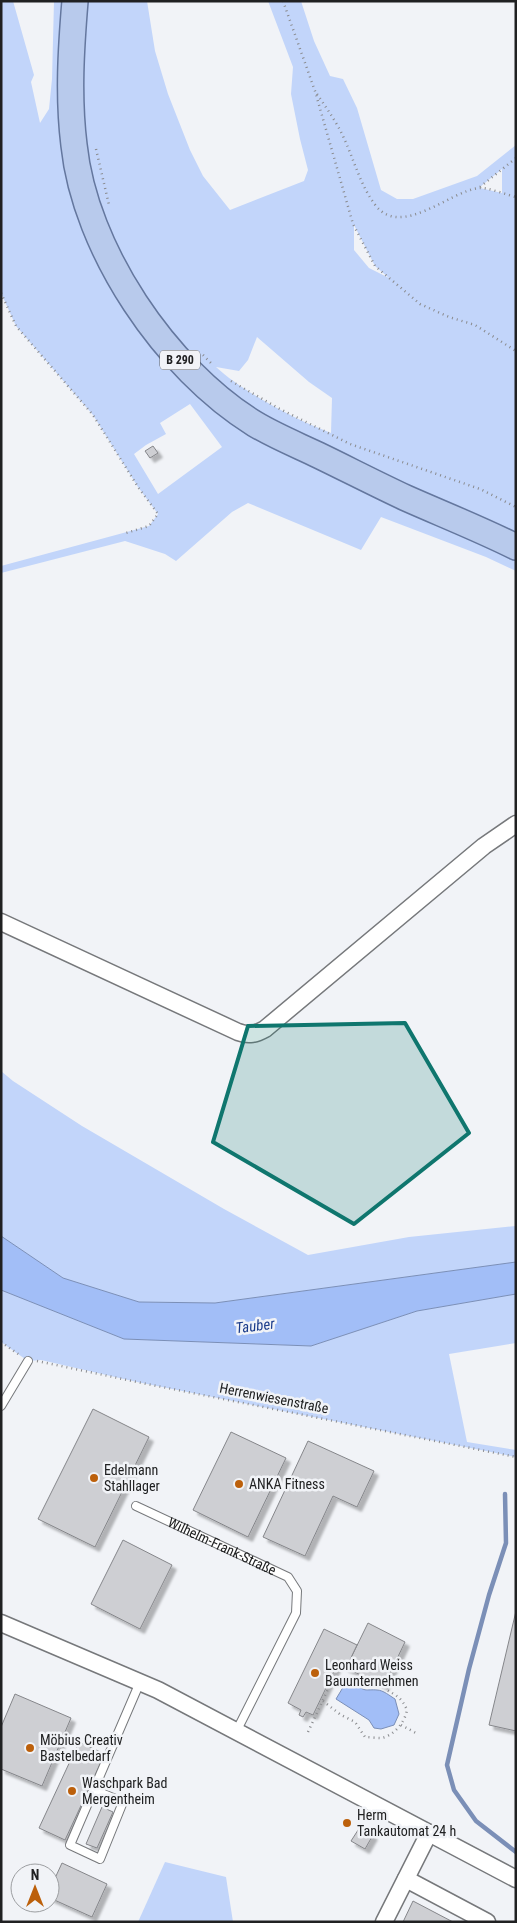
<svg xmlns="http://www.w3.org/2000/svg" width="517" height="1923" font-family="'Roboto Condensed',sans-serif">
<defs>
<filter id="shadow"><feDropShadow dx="4.5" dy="4.5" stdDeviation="1" flood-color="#0004"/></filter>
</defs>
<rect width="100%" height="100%" fill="#f1f3f7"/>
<g fill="#c2d5fa" fill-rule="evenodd">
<path d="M1,1H13L34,75L31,82L40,123L49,109L52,79L54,1H147L155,51L168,94L190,150L203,176L230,210L304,181L308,170L300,139L291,94L293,67L268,1H301L314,41L330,76L343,79L357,108L381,190L397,199H413L477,176L516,145V571L486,557L381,517L361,550L248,503L232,512L176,561L165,554L125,541L1,573V566L149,526L158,514L138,487L93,415L16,326L1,293ZM502,169V193L480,188V187ZM354,225L375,266L389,278L369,268L354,250ZM257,337L309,382L332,398L331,433C296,420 243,392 216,367L239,371L248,360ZM190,404L222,447L158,494L134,454L146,445L166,434L160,423Z"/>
<polygon points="1,1071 13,1081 82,1126 224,1209 308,1255 409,1237 516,1226 516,1262 215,1303 139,1302 63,1278 1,1236"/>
<polygon points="1,1290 124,1339 311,1346 417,1311 516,1294 516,1343 449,1354 467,1442 516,1450 516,1457 137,1382 41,1360 28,1361 1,1342"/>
<polygon points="165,1862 226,1877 233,1922 138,1922"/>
</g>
<g fill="#a2bef7" stroke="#7b8fb7">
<polygon points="1,1236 63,1278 139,1302 215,1303 516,1262 516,1294 417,1311 311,1346 124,1339 1,1290"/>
<path d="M348,1679L357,1682C362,1693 367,1689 377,1690C383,1690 390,1696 395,1699L399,1714L394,1725L381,1729L374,1728L369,1720L336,1699Z"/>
</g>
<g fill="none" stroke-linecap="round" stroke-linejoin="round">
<polyline stroke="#7b8fb7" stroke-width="4.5" points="505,1494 506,1543 489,1595 469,1669 447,1765 454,1790 476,1821 516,1852"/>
</g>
<g fill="#cecfd3" stroke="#85868a" filter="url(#shadow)">
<polygon points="153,446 158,453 150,458 145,451"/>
<polygon points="93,1409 149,1437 95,1547 38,1519"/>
<polygon points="231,1432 286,1458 248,1537 193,1510"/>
<polygon points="308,1441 374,1471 357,1507 333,1496 305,1556 263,1537"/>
<polygon points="123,1540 172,1565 140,1629 91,1604"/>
<polygon points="516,1611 516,1731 489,1725"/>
<polygon points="368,1623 405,1642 384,1686 346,1668"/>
<polygon points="324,1629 357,1645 346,1668 338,1663 313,1715 306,1712 303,1717 299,1715 301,1710 288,1703"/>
<polygon points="15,1694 71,1718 42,1786 1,1769 1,1727"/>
<polygon points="79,1742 105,1754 65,1840 39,1828"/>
<polygon points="102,1807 113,1812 97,1848 86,1844"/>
<polygon points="360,1827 373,1835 365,1849 351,1841"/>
<polygon points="62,1863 107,1884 92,1917 50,1898 50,1889"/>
<polygon points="413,1901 453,1922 403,1922"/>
</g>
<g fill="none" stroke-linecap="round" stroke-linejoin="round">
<g stroke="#76787b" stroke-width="10">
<g id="service">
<polyline points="1,1406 28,1361"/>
<path id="s1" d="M136,1506L288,1577L297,1591L296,1613L236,1732"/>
<polyline points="94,1790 123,1802 100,1859 70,1845 140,1682"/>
</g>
</g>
<g stroke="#76787b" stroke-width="19">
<g id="minor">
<path d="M1,922L238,1032C249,1036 256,1034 265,1029L484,846L516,824"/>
<polyline points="1,1623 158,1690 516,1879"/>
<polyline points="406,1879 487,1922"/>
<polyline points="384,1922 429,1833"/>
</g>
</g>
<g stroke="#64779e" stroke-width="28">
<path id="primary" d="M75,1C71,49 68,97 74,145C85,250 166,369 255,424C275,436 297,445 318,455C347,469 376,484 406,498C442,514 480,529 516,547"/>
</g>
<g stroke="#8a8b8e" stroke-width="2.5" stroke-dasharray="1 4" stroke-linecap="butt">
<polyline points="283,1 315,91 353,224 375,266 420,304 449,317 475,325 516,351"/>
<path d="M317,94C325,106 333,117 340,130C353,155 359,184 376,206C402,238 450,191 479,188C487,187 507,195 516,197"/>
<polyline points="96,149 109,205"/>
<polyline points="480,187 516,158"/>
<polyline points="1,293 16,326 93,415 138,487 158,514 149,526 126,533"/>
<polyline points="203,355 212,364"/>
<polyline points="231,381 278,408 350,444 480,489 516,507"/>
<polyline points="1,1342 21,1356"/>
<polyline points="37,1361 137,1382 516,1457"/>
<path d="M323,1701L341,1715L355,1722L365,1737C370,1737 376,1738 381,1738C394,1736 405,1722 407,1710C402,1698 396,1695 385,1689"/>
<polyline points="401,1725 416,1733"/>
<polyline points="308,1732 329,1687"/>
</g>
<use href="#service" stroke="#fff" stroke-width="8"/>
<use href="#minor" stroke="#fff" stroke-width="16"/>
<use href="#primary" stroke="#b8caec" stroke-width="25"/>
</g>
<path fill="#0f766e" fill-opacity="0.2" stroke="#0f766e" stroke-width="4" stroke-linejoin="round" d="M405,1023L469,1133L354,1224L213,1142L248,1026Z"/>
<g fill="#bc600b" stroke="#f1f3f7" stroke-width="2">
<circle cx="94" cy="1478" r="5"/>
<circle cx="239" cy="1484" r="5"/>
<circle cx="315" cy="1673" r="5"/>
<circle cx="30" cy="1748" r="5"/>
<circle cx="72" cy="1791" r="5"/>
<circle cx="347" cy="1823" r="5"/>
</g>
<g text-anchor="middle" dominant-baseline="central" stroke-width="5" stroke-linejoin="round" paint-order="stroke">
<rect fill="#f1f3f7" stroke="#5f6062" stroke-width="1" x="160" y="350.5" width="40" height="19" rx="4"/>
<g font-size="12" font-weight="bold" fill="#202122">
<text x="180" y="360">B 290</text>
</g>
<g font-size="14" fill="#202122" stroke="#f1f3f7">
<text transform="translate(274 1398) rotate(11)">Herrenwiesenstraße</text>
<text stroke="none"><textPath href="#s1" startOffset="95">Wilhelm-Frank-Straße</textPath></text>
</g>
<g font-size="14" fill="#202122" stroke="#f1f3f7" text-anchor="start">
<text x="104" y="1470">Edelmann<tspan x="104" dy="16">Stahllager</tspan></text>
<text x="249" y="1484">ANKA Fitness</text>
<text x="325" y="1665">Leonhard Weiss<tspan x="325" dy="16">Bauunternehmen</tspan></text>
<text x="40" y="1740">Möbius Creativ<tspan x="40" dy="16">Bastelbedarf</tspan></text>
<text x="82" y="1783">Waschpark Bad<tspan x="82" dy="16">Mergentheim</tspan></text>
<text x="357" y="1815">Herm<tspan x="357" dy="16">Tankautomat 24 h</tspan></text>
</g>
<g font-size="15" font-style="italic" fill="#1a3b8a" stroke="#f1f3f7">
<text transform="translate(255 1326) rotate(-7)">Tauber</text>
</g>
</g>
<rect width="517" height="1923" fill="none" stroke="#202122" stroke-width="5"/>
<g transform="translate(35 1888)"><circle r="24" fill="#f1f3f7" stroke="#9d9fa2"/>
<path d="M0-4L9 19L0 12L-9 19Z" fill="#bc600b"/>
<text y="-8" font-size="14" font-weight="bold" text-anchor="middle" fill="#202122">N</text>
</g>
</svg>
